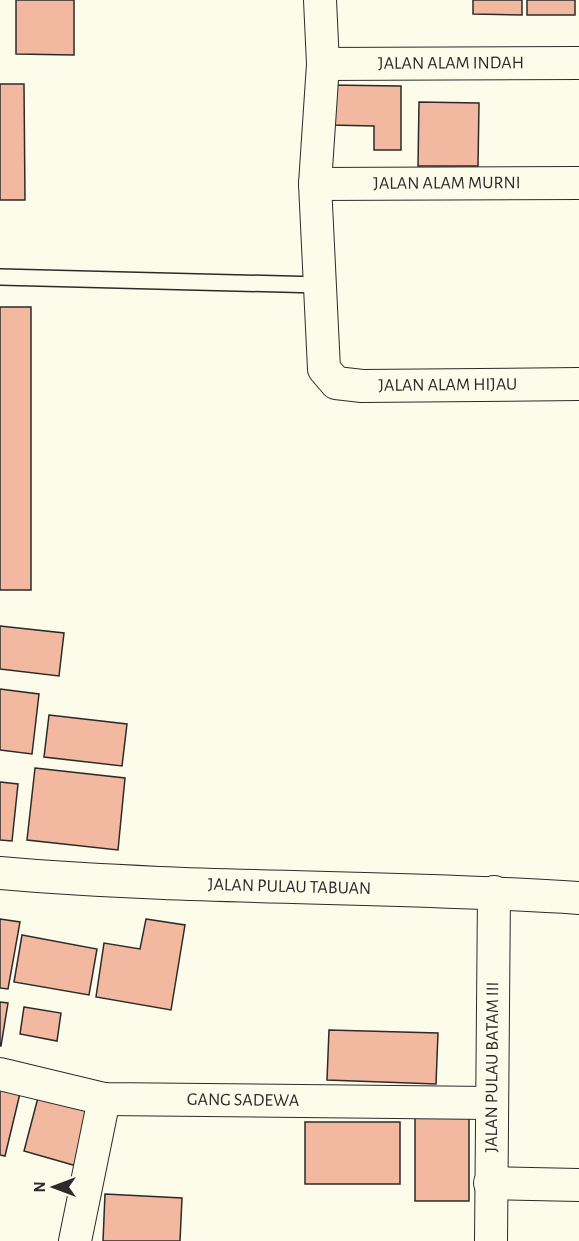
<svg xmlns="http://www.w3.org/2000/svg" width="579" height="1241" font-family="'Alegreya Sans',sans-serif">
<rect width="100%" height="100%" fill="#fdfbea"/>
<g fill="#f2b8a0" stroke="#2b2b2b" stroke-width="1.5">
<polygon points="16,0 74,0 74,55 16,54"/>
<polygon points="473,0 522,0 522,15 473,14"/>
<rect x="527" y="0" width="48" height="15"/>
<polygon points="0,84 24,84 25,200 0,200"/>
<polygon points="329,85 401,86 401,150 374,150 374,126 329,125"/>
<polygon points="419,102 479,103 478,166 418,166"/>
<rect x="0" y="307" width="31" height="283"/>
<polygon points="0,626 64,633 59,676 0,669"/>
<polygon points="0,689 39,694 32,754 0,750"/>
<polygon points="49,715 127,724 122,766 44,757"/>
<polygon points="35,768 125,778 118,850 27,840"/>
<polygon points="0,782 18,784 12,841 0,840"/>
<polygon points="0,919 20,922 8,989 0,988"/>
<polygon points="146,919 185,925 171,1010 96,997 104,943 140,949"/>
<polygon points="22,935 97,949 89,995 14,982"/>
<polygon points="0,1002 8,1003 1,1046 0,1046"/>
<polygon points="24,1007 61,1013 57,1041 20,1034"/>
<polygon points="329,1030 438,1033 436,1084 327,1080"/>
<polygon points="0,1080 22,1085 5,1156 0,1155"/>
<polygon points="40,1090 96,1106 80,1167 24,1151"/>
<rect x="415" y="1117" width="54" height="84"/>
<rect x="305" y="1122" width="95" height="62"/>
<polygon points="105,1194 182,1198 180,1241 103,1241"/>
</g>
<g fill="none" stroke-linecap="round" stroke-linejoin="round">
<g stroke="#2b2b2b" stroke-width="18">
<polyline id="lane" points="0,277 320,285"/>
</g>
<g stroke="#2b2b2b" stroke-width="34">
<g id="street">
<path id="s1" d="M320,0L323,64L315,184L324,369L336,383L362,386L579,384"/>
<path id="s2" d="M323,64L579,63"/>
<path id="s3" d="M315,184L579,183"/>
<path id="s4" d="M0,873C193,890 386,885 579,898"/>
<path id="s5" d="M0,1074L104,1099L490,1103"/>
<polyline points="490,1183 579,1185"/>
<polyline points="75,1241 104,1099"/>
<path id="s6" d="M491,1241L494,892"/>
</g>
</g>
<use href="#lane" stroke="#fdfbea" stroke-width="15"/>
<use href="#street" stroke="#fdfbea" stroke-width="32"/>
</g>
<g text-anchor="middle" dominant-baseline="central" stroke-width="4.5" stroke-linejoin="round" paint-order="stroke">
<g font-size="18" fill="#2b2b2b" stroke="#fdfbea">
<text stroke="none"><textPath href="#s2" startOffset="128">JALAN ALAM INDAH</textPath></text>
<text stroke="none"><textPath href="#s3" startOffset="132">JALAN ALAM MURNI</textPath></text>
<text stroke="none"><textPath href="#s1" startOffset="500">JALAN ALAM HIJAU</textPath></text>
<text stroke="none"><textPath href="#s4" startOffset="290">JALAN PULAU TABUAN</textPath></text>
<text stroke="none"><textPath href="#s6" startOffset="174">JALAN PULAU BATAM III</textPath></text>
<text stroke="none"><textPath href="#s5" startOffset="246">GANG SADEWA</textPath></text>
</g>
</g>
<g transform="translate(54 1187) rotate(270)" stroke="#fdfbea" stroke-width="4.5" paint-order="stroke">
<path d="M0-4.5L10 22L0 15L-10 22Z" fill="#2b2b2b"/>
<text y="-9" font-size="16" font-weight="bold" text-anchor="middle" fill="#2b2b2b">N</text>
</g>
</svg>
